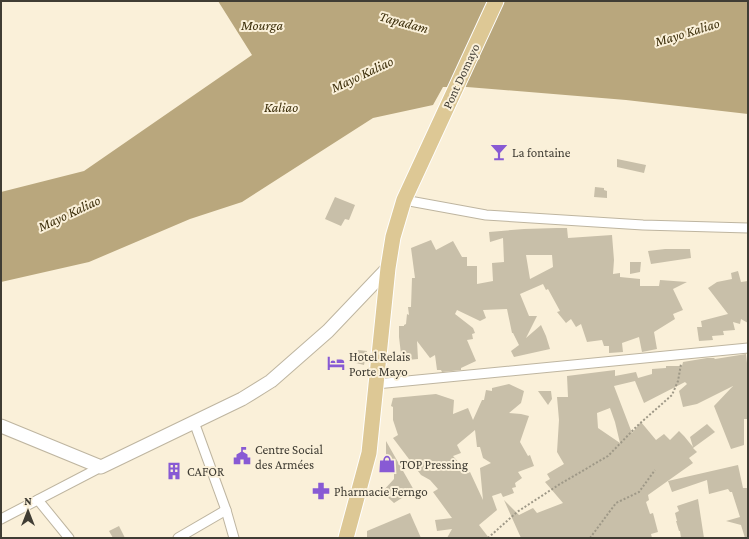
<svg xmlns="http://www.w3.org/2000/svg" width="749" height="539" font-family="'Crimson Pro',serif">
<rect width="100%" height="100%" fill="#faf0d9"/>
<polygon fill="#b9a77d" points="218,1 748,1 748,114 626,100 467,87 443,87 433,105 373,118 242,202 190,219 89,262 1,282 1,192 84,171 252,55"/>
<g fill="#c8bfa9" fill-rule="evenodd">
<polygon points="617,159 646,165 644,173 617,167"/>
<polygon points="595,187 604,188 604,190 607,191 607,198 594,197"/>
<polygon points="335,197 355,205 349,220 345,219 341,226 325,219"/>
<path d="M557,228H567L568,238L612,235L614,260L613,274L620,273V277L640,279V286H659L660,280L687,282L673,289L683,310L673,314L675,319L654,332L657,349L642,352L639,337L622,343L623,352L609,353V346H604L602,340L587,342L581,324L576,327L571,319L566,323L557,312L560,311L548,289L546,290L543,284L520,294L529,316H537L526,338L541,325L546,336L550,349L514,357L511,351L519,345L513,333H512L507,309L483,310L486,318L480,321L457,310L455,314L473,328L475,333L472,334L473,339L467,340L476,361L461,368V370L442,372L441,370H437L435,355L430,358L417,341L418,359L387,362L388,357L401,354L399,337V326H404V325L406,324L407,314L409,315L408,307H411L412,278H415L411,248L431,240L436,250L453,241L462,257H467V266H477V284L493,281L492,263L504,262L503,238L490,242L489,232L524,229ZM526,255H552L553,267L530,279Z"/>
<polygon points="665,249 690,249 691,258 651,264 648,251"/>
<polygon points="630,262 641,262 640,272 630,274"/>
<polygon points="738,271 741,282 748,281 748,323 741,319 740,324 733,322 735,330 723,331 724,335 712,336 713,340 699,341 697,327 702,327 701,321 728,314 708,288 717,282 732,279 731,273"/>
<polygon points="358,350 367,351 364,365 356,363"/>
<path d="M746,354L747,363H748V419H744V445L731,449L714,406L733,386L697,404L683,407L679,391L687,384L685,382L644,403L635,381L614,386L632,433L641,422L656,440L664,434L670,440L679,431L684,436L693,447L690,437L707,424L715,432L693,448L697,452L689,458L693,463L648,495L649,500L646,502L650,514L653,513L658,532L651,534L652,538H521L504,500L519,515L533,508L537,513L563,503L545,482L550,479L547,474L564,464L557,452L559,420L557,397H568L567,376L615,370V376L636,372L638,378L652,374V369L666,368V366H682L683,362L707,358H714L715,359ZM610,408L615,422L620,443L598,428L597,413Z"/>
<path d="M509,384L524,391L521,403L509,413L521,414L529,416L520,442L528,456L530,455L534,466L518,472L522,478L515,483L516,487L512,488L514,493L503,497L501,493L492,496L497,510L479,525L489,538H447L452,529L437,531L435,520L452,518L433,492L438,489L430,480L421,475L393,438L398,435L393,420V407L391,406L393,398L436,394L454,400L453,414L468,408L473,420L482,400H484L486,390L492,391V388ZM475,430L477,447H480L483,458L491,463L480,468L483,500L470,472L468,473L453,456L461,453L457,445Z"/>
<polygon points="538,391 551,391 552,399 548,405"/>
<polygon points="386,441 415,492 406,497 405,496 394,503 382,492 394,479 394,464 386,464"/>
<polygon points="738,465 743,488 748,488 748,538 745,538 741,525 726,521 740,517 732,492 730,492 728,489 709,494 707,480 672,492 668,481"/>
<polygon points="698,499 704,538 681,538 680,531 679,531 676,521 677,521 675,513 679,511 677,506"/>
<polygon points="410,513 421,538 367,538 367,531"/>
<polygon points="119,526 125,538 113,538 109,531"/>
</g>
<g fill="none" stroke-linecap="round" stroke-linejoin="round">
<g stroke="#beb5a0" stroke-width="11">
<g id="street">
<polyline points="404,200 486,215 643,225 748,228"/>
<polyline points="376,384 748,348"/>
<polyline points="194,422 226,510 234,538"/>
<polyline points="38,500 69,538"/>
<polyline points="1,519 101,467"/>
<polyline points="178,538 226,510"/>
</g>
</g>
<g stroke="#beb5a0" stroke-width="15">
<polyline id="secondary" points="1,426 101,467 242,399 271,381 328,331 388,268"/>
</g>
<g stroke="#fff" stroke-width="17">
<polyline id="primary" points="346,538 369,453 388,268 393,237 404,200 496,1"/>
</g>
<g stroke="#9e9887" stroke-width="2" stroke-dasharray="2 2" stroke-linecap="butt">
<polyline points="488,538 517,512 560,484 608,456 637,426 672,395 678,381 681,364"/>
<polyline points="590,538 616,503 639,492 655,470"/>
</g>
<use href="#street" stroke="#fff" stroke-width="9"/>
<use href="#secondary" stroke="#fff" stroke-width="13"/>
<use href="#primary" stroke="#ddc895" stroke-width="15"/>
</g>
<defs>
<g id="bar-bare" transform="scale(1.38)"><path d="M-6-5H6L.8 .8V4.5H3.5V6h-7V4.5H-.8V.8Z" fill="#885ad4" stroke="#faf0d9" stroke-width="2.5" paint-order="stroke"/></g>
<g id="hotel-bare" transform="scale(1.38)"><path d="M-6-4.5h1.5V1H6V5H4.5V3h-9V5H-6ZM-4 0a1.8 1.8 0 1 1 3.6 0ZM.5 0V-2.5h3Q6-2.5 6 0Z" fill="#885ad4" stroke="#faf0d9" stroke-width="2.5" paint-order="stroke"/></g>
<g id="civic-bare" transform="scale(1.38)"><path d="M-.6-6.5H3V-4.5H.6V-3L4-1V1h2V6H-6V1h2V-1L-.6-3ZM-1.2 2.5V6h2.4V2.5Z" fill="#885ad4" stroke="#faf0d9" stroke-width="2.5" paint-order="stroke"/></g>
<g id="shop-bare" transform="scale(1.38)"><path d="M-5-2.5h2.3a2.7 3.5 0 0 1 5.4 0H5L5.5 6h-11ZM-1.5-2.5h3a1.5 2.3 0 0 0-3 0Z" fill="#885ad4" stroke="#faf0d9" stroke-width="2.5" paint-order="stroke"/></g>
<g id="building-bare" transform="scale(1.38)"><path d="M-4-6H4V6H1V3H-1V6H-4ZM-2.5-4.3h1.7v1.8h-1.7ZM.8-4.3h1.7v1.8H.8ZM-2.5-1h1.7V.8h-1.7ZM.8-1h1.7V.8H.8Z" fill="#885ad4" stroke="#faf0d9" stroke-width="2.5" paint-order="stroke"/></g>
<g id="pharmacy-bare" transform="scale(1.38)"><path d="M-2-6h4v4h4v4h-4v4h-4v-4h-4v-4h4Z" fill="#885ad4" stroke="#faf0d9" stroke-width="2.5" paint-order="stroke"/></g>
</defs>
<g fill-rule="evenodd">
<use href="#bar-bare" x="499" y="152"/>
<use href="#hotel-bare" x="336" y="363"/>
<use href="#civic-bare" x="242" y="456"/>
<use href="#shop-bare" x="387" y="464"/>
<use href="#building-bare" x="174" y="471"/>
<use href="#pharmacy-bare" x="321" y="491"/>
</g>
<g text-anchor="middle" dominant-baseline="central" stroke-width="4" stroke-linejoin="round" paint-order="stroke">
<g font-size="13" fill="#403d34" stroke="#faf0d9">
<text transform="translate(461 76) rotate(-65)">Pont Domayo</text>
</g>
<g font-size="13" fill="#403d34" stroke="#faf0d9" text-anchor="start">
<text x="512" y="152">La fontaine</text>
<text x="349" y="356">Hotel Relais<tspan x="349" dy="15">Porte Mayo</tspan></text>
<text x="255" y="449">Centre Social<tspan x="255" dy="15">des Armées</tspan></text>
<text x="400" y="464">TOP Pressing</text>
<text x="187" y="471">CAFOR</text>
<text x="334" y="491">Pharmacie Ferngo</text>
</g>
<g font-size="14" font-style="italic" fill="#3c2e0a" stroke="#faf0d9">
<text transform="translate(404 22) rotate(15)">Tapadam</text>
<text x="262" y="25">Mourga</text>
<text transform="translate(687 32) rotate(-17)">Mayo Kaliao</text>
<text transform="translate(362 74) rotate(-25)">Mayo Kaliao</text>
<text x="281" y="107">Kaliao</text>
<text transform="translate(69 213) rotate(-25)">Mayo Kaliao</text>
</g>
</g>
<rect width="749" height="539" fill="none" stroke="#403d34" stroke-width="4"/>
<g transform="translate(28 511)" stroke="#faf0d9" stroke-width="3" paint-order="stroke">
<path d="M0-3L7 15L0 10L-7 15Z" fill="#403d34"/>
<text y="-6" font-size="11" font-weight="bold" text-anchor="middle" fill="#403d34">N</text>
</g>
</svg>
